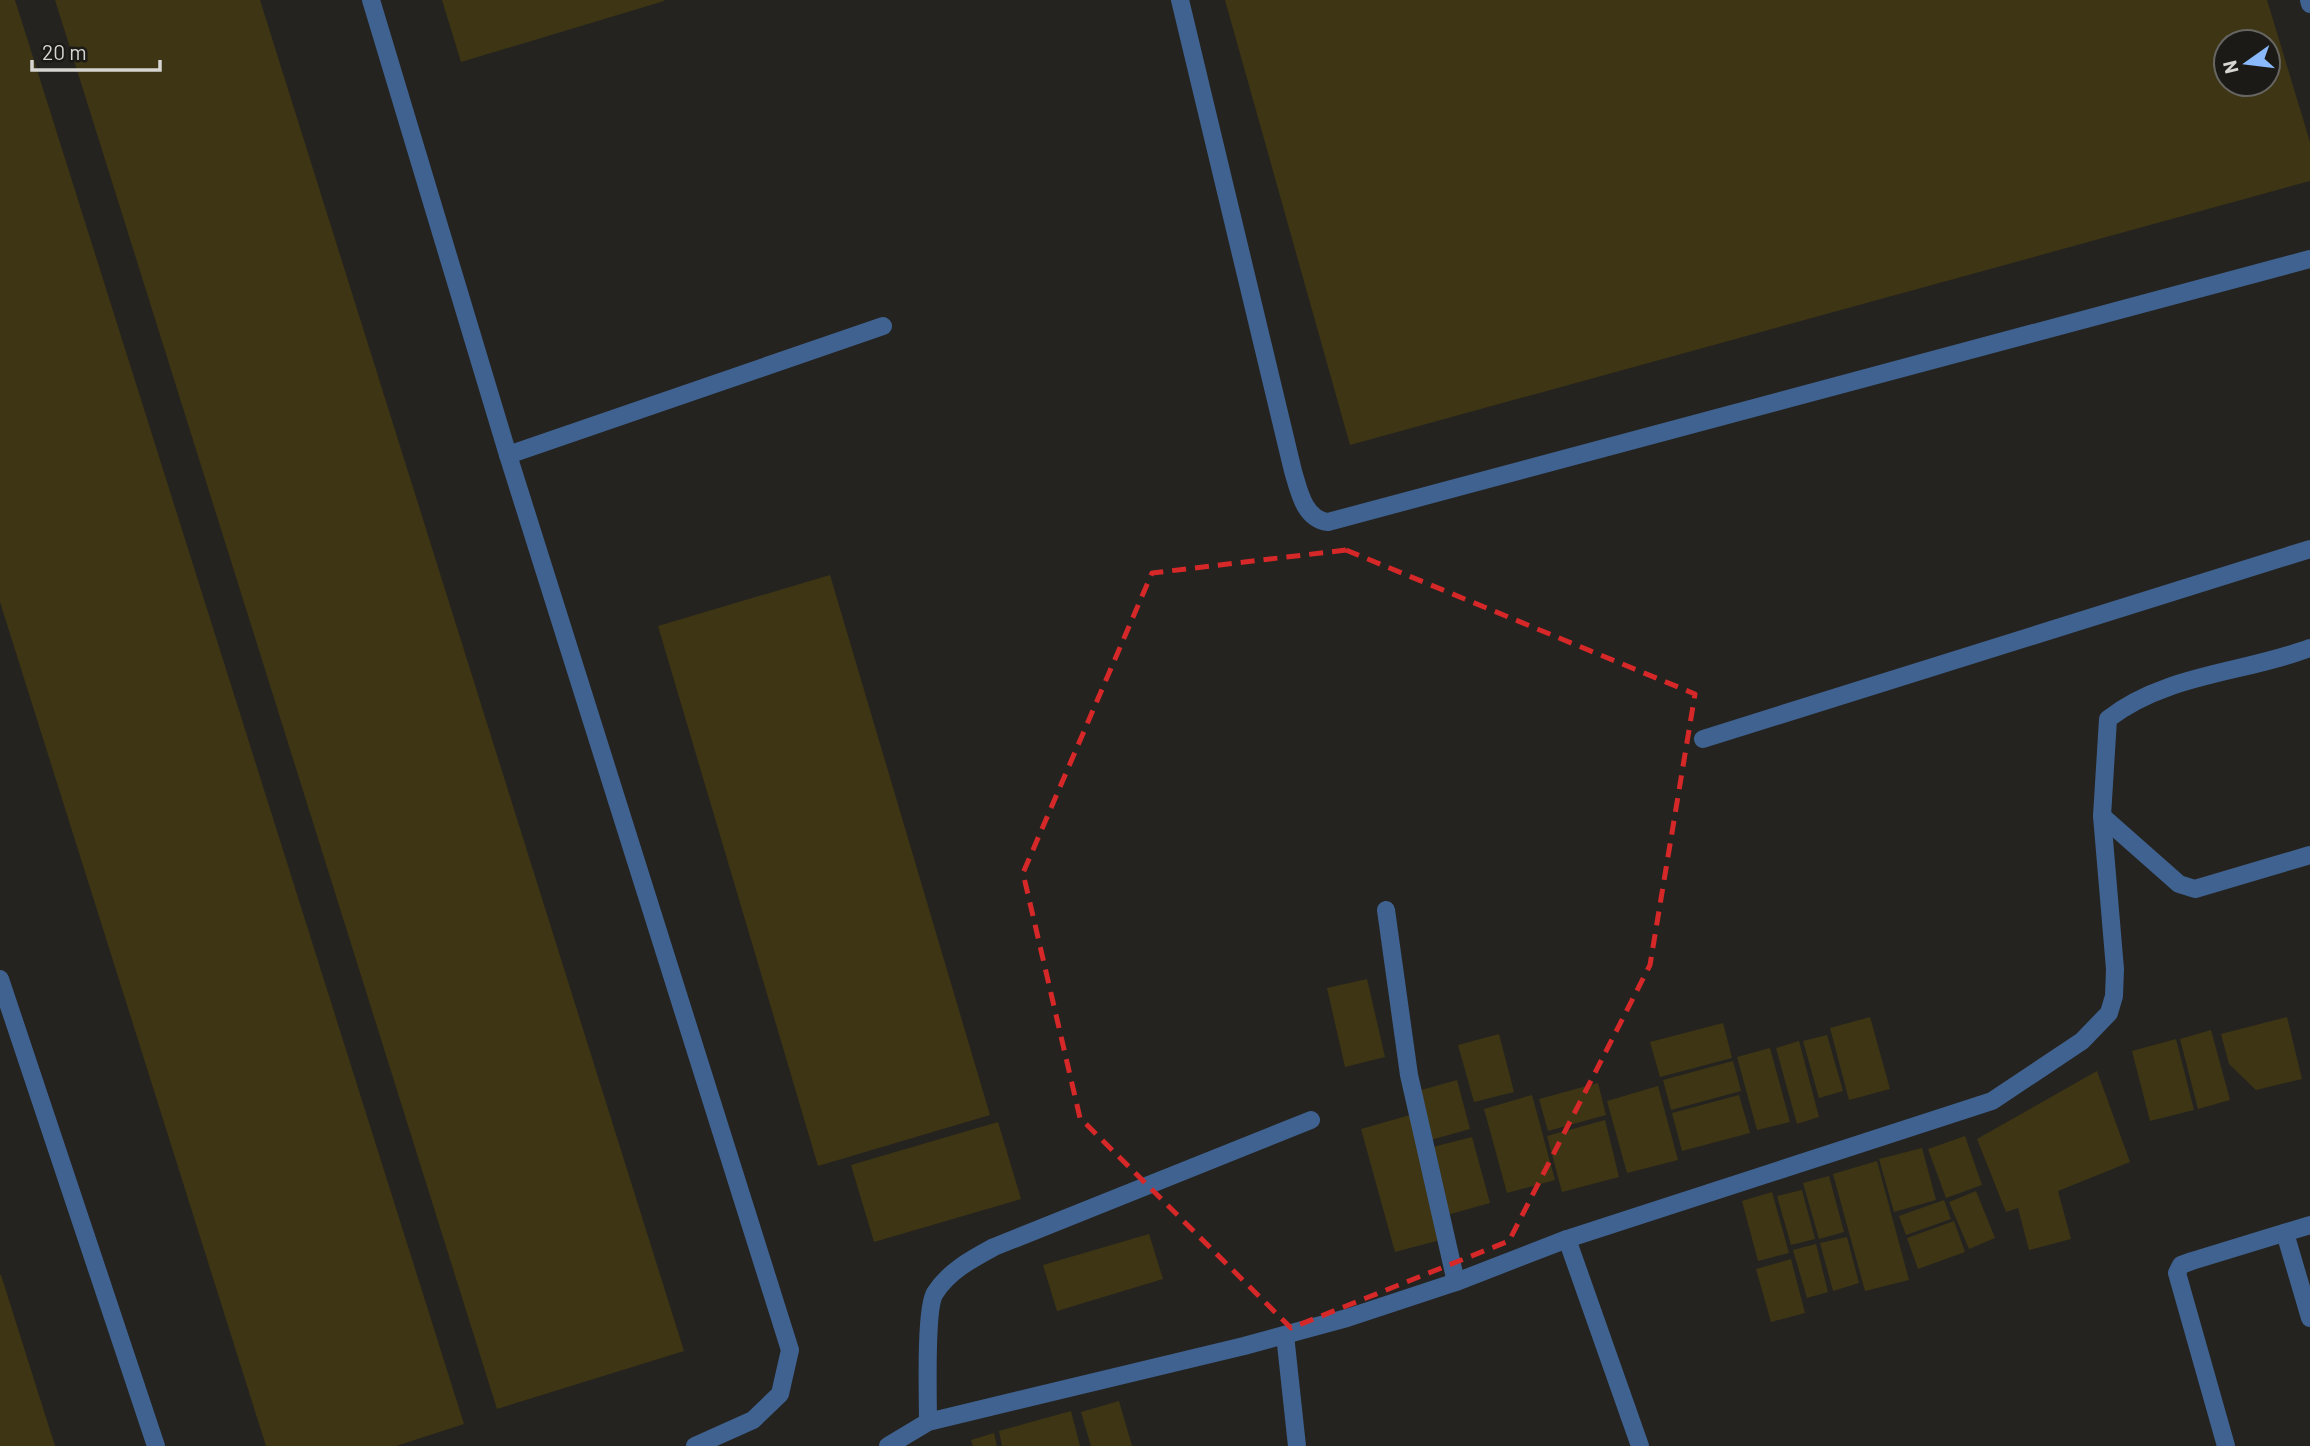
<svg xmlns="http://www.w3.org/2000/svg" width="2310" height="1446" font-family="Barlow,sans-serif">
<rect width="100%" height="100%" fill="#24231f"/>
<g fill="#3e3514" fill-rule="evenodd">
<polygon points="0,0 15,0 464,1424 396,1446 266,1446 0,602"/>
<polygon points="55,0 260,0 684,1351 497,1409"/>
<polygon points="442,0 664,0 664,1 461,62"/>
<path d="M1225,0H2267L2310,142V181L1350,445ZM2226,42H2268V84H2226Z"/>
<polygon points="830,575 990,1115 818,1166 658,626"/>
<polygon points="1367,979 1385,1057 1345,1067 1327,988"/>
<polygon points="1870,1017 1890,1089 1849,1100 1830,1028"/>
<polygon points="2287,1017 2302,1079 2256,1090 2229,1064 2221,1034"/>
<polygon points="1723,1023 1732,1058 1660,1077 1650,1042"/>
<polygon points="2211,1030 2230,1100 2198,1109 2180,1039"/>
<polygon points="1499,1034 1514,1092 1474,1102 1458,1045"/>
<polygon points="1827,1035 1843,1091 1819,1098 1803,1041"/>
<polygon points="2176,1039 2194,1110 2150,1121 2132,1051"/>
<polygon points="1799,1041 1819,1117 1797,1124 1776,1048"/>
<polygon points="1770,1048 1790,1122 1757,1130 1737,1057"/>
<polygon points="1733,1061 1741,1091 1671,1110 1663,1080"/>
<polygon points="2097,1071 2130,1162 2058,1191 2071,1239 2029,1250 2018,1208 2006,1212 1977,1139"/>
<polygon points="1457,1080 1470,1129 1427,1141 1414,1092"/>
<polygon points="1598,1083 1606,1115 1548,1131 1539,1099"/>
<polygon points="1658,1086 1678,1160 1627,1173 1607,1101"/>
<polygon points="1532,1095 1555,1180 1507,1193 1484,1109"/>
<polygon points="1739,1095 1750,1133 1682,1151 1672,1113"/>
<polygon points="1410,1115 1444,1239 1395,1252 1361,1129"/>
<polygon points="1605,1120 1619,1177 1562,1192 1547,1136"/>
<polygon points="998,1122 1021,1199 874,1242 851,1165"/>
<polygon points="1965,1136 1982,1185 1946,1198 1928,1149"/>
<polygon points="1472,1137 1490,1203 1447,1215 1429,1148"/>
<polygon points="1922,1148 1936,1200 1894,1212 1879,1159"/>
<polygon points="1877,1161 1909,1280 1865,1291 1833,1174"/>
<polygon points="1829,1176 1844,1232 1819,1239 1803,1183"/>
<polygon points="1802,1190 1815,1239 1791,1245 1777,1196"/>
<polygon points="1976,1191 1995,1238 1969,1249 1949,1202"/>
<polygon points="1772,1192 1789,1253 1758,1261 1742,1201"/>
<polygon points="1944,1200 1951,1219 1906,1235 1899,1216"/>
<polygon points="1954,1221 1965,1252 1918,1269 1907,1238"/>
<polygon points="1149,1234 1163,1279 1057,1311 1043,1265"/>
<polygon points="1847,1237 1859,1283 1833,1291 1820,1243"/>
<polygon points="1816,1244 1828,1292 1807,1298 1793,1250"/>
<polygon points="1791,1259 1805,1313 1771,1322 1756,1269"/>
<polygon points="0,1275 1,1275 55,1446 0,1446"/>
<polygon points="1119,1401 1132,1446 1091,1446 1081,1412"/>
<polygon points="1071,1411 1080,1446 1002,1446 999,1431"/>
<polygon points="994,1433 997,1446 973,1446 971,1440"/>
</g>
<g fill="none" stroke-linecap="round" stroke-linejoin="round">
<g stroke="#406290" stroke-width="18">
<polyline points="371,0 508,455 790,1350 780,1394 753,1420 695,1446"/>
<path d="M1180,0L1293,471C1299,491 1304,519 1328,522L2310,259"/>
<polyline points="2309,0 2310,4"/>
<polyline points="508,455 883,326"/>
<polyline points="1703,739 2310,549"/>
<polyline points="2102,816 2179,884 2195,889 2310,855"/>
<polyline points="1386,910 1409,1075 1456,1282"/>
<polyline points="0,979 156,1446"/>
<polyline points="2285,1233 2310,1318"/>
<polyline points="1567,1239 1640,1446"/>
<polyline points="1285,1335 1297,1446"/>
<path d="M928,1422C928,1399 925,1308 935,1293C949,1271 972,1259 994,1247L1311,1120"/>
<path d="M888,1446L928,1422L1244,1346L1347,1318L1456,1282L1567,1239L1992,1101L2082,1041L2109,1013L2114,996L2115,969L2102,816L2108,719C2165,674 2244,673 2310,648"/>
<polyline points="2226,1446 2177,1273 2181,1265 2192,1261 2310,1225"/>
</g>
</g>
<path fill="none" stroke="#d62828" stroke-width="5" stroke-dasharray="14 9" stroke-linejoin="round" d="M1346,550L1695,694L1650,965L1509,1241L1291,1328L1080,1118L1023,873L1152,573Z"/>
<g transform="translate(2247 63) rotate(256)"><circle r="33" fill="#1b1a16" stroke="#666561" stroke-width="2"/>
<path d="M0-5L12 26L0 18L-12 26Z" fill="#8abafc"/>
<text y="-10" font-size="19" font-weight="bold" text-anchor="middle" fill="#d6d5d2">N</text>
</g>
<path d="M32 60v10h128v-10" fill="none" stroke="#d6d5d2" stroke-width="3.5"/>
<text x="42" y="60" font-size="21" fill="#d6d5d2" stroke="#1b1a16" stroke-width="5" paint-order="stroke">20 m</text>
</svg>
